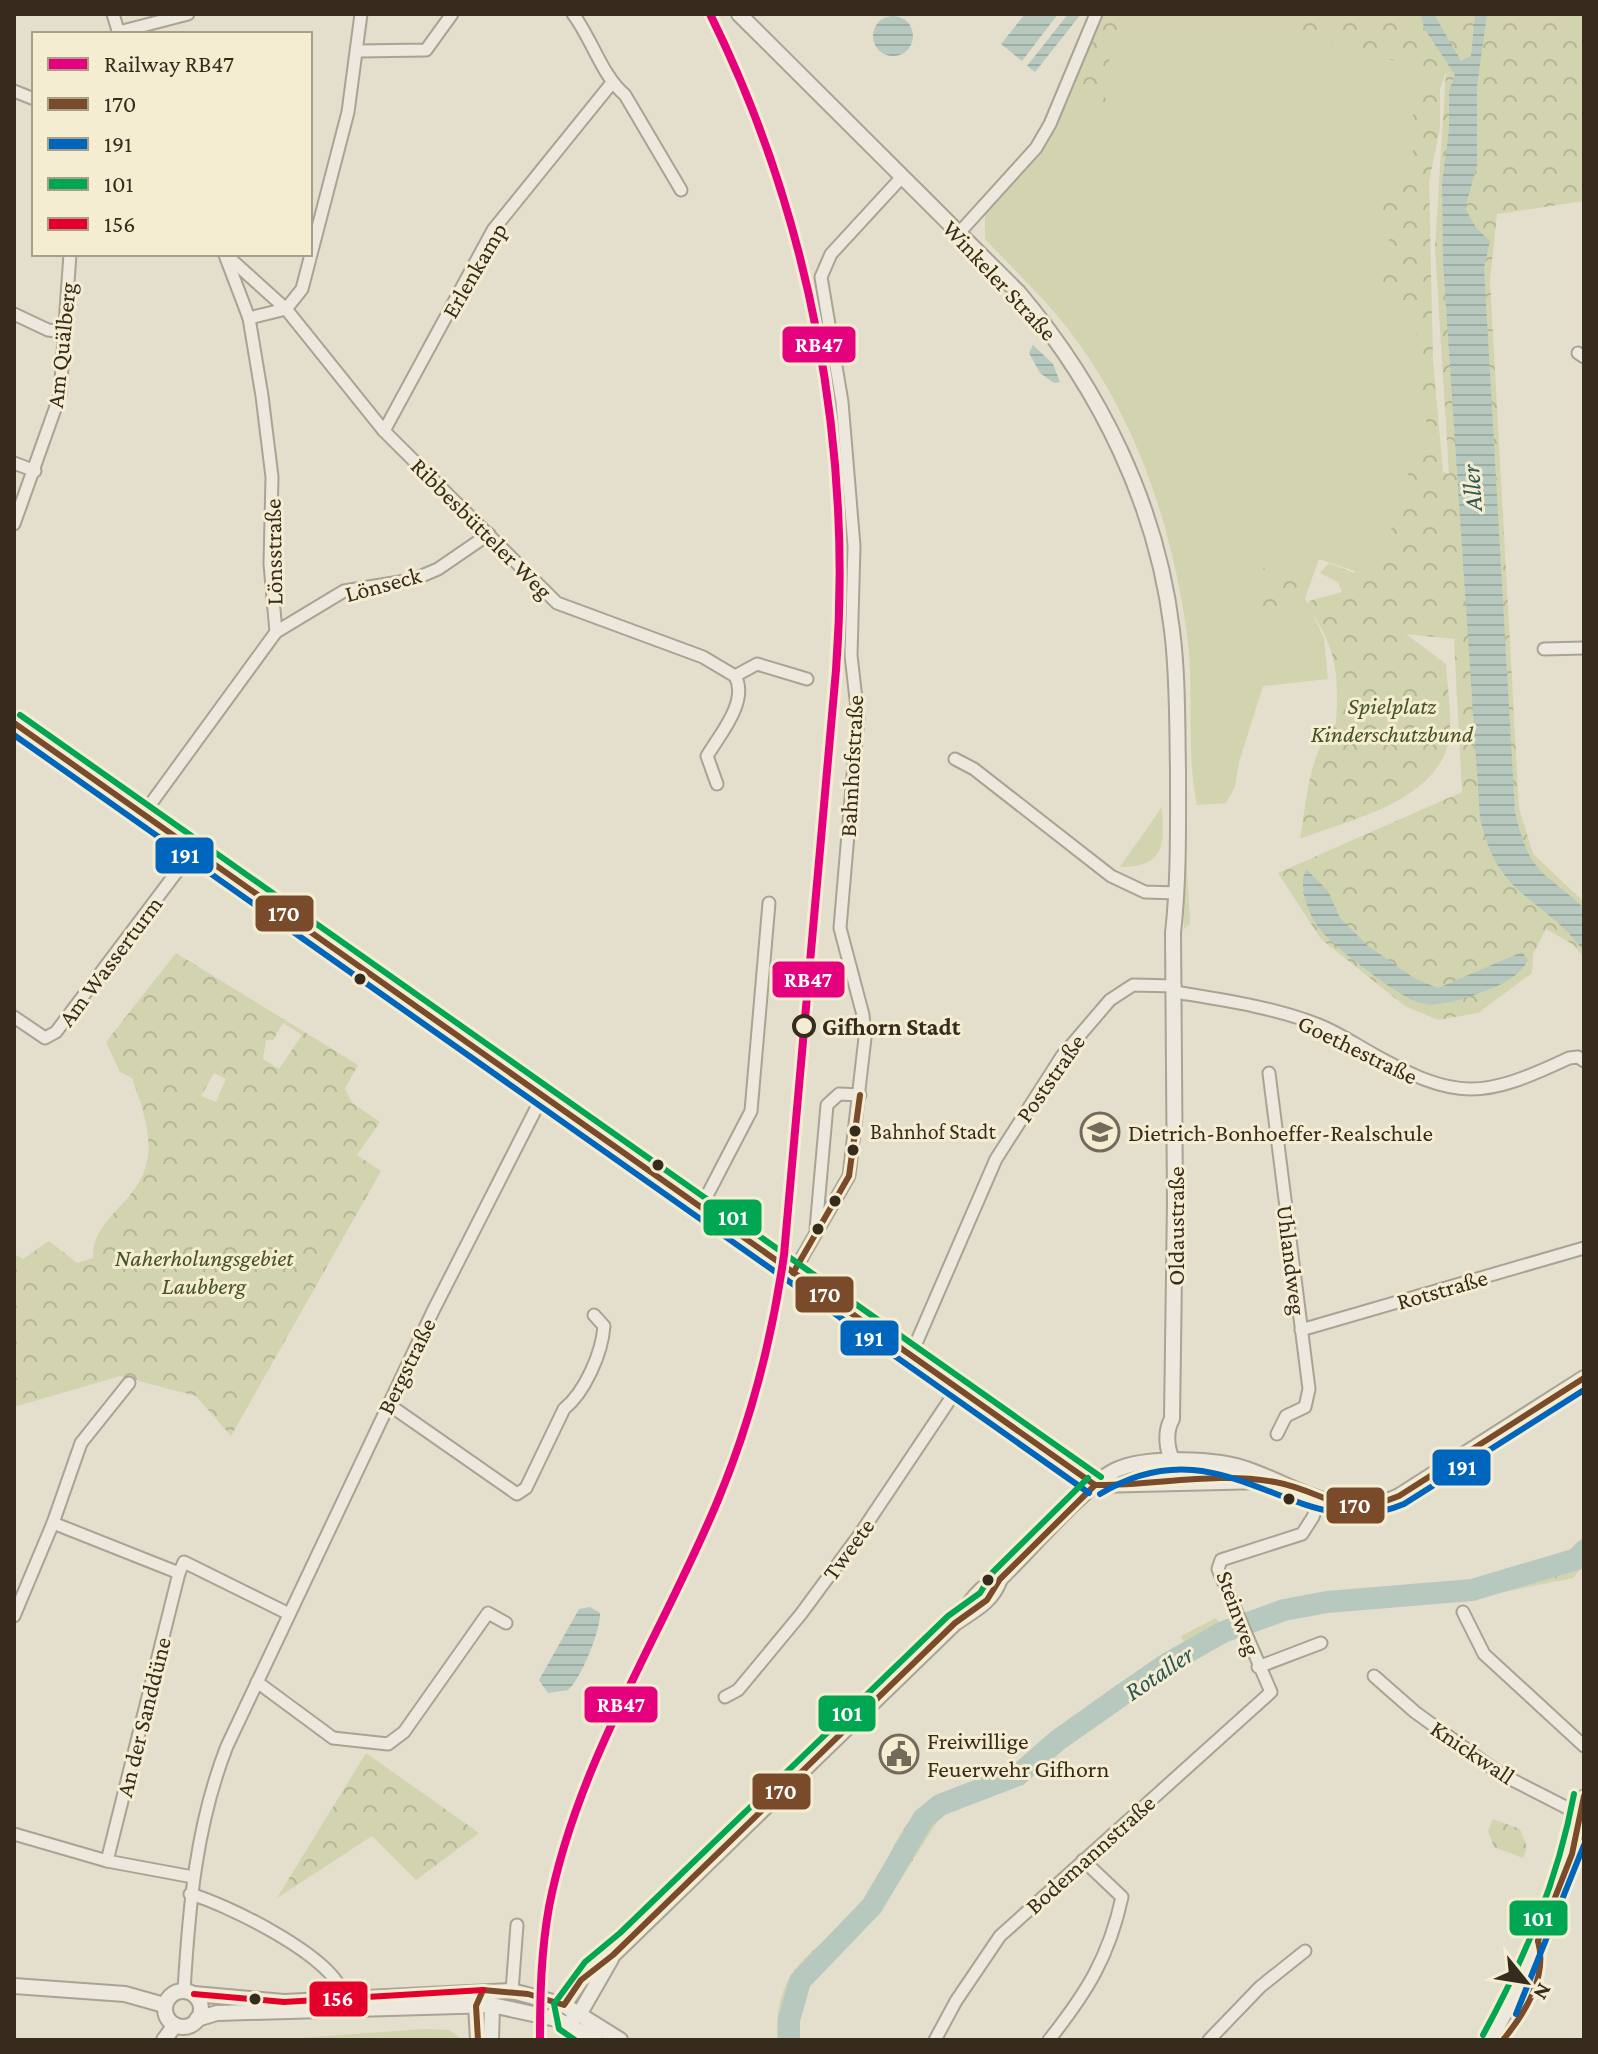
<svg xmlns="http://www.w3.org/2000/svg" width="1598" height="2054" font-family="'Crimson Pro',serif">
<defs>
<pattern id="forest-crowns" width="20" height="18" patternUnits="userSpaceOnUse" patternTransform="scale(2)"><rect width="20" height="18" fill="#d1d4ae"/><path d="M2 6a3 3 0 1 1 6 0M12 15a3 3 0 1 1 6 0" fill="none" stroke="#b4b695"/></pattern>
<pattern id="water-rules" width="6" height="5" patternUnits="userSpaceOnUse" patternTransform="scale(2)"><rect width="6" height="5" fill="#b7c9bf"/><path d="M0 2.5h6" fill="none" stroke="#9eada4"/></pattern>
</defs>
<rect width="100%" height="100%" fill="#e4decc"/>
<g fill="#d1d4ae">
<path d="M1101,14H1259L1446,72L1440,88V127L1429,181L1430,252L1433,363L1454,604L1319,559L1305,598L1324,638L1328,679L1263,686L1239,762L1235,787L1226,803L1197,805C1186,752 1194,695 1188,642C1175,539 1142,433 1082,348C1055,308 1018,274 985,239V211L1055,131Z"/>
<path d="M1162,807C1164,844 1166,867 1120,867Z"/>
<polygon points="1186,854 1190,924 1184,929 1182,859"/>
<polygon points="1216,1618 1220,1625 1185,1644 1181,1636"/>
</g>
<g fill="url(#forest-crowns)" fill-rule="evenodd">
<path d="M1101,14H1150C1121,40 1099,56 1106,101L1097,110L1070,93Z"/>
<path d="M1243,14H1584V201L1497,214L1490,280L1519,808L1533,854L1584,902V958L1574,945L1546,929L1533,954L1532,973L1478,1013L1438,1020L1405,1006L1321,939L1278,873L1462,792L1454,639L1406,634L1446,664C1447,689 1455,726 1446,751C1425,805 1347,820 1300,839C1307,801 1308,753 1336,723C1339,673 1337,648 1307,606L1309,601L1342,592L1338,582L1320,573L1329,563L1354,573L1365,558L1383,555L1415,452L1430,456L1415,321L1393,294L1375,280L1382,257L1390,249L1389,239L1380,233L1378,207C1414,177 1414,163 1413,120C1413,105 1422,86 1427,71ZM1446,71L1435,248L1449,474L1443,472L1433,363L1429,181L1440,127V88Z"/>
<polygon points="1257,566 1299,581 1290,604 1262,615"/>
<path d="M176,953L358,1065L345,1088L352,1103L380,1122L357,1155L381,1171L231,1436L196,1396L120,1376L14,1407V1254L23,1259L49,1241L77,1263L93,1258C91,1221 135,1203 145,1169C155,1139 142,1107 132,1078L120,1072L106,1042ZM283,1023L302,1035L279,1069L263,1059L266,1040H273ZM214,1073L226,1079L216,1102L201,1096Z"/>
<path d="M1584,1535V1565L1573,1578L1458,1601L1323,1607L1263,1623L1167,1670L1086,1727L1011,1786L956,1806L940,1817L881,1911L815,1969L799,1997L798,2040H777C775,1961 816,1956 859,1908C883,1881 891,1839 915,1815C943,1785 982,1784 1017,1765C1037,1755 1054,1732 1072,1718C1127,1674 1209,1622 1277,1603C1344,1585 1549,1591 1584,1535Z"/>
<polygon points="366,1753 479,1833 416,1880 372,1836 277,1898"/>
<polygon points="1493,1819 1520,1829 1527,1847 1523,1858 1494,1847 1488,1831"/>
<polygon points="424,2029 449,2030 463,2040 272,2040"/>
</g>
<g fill="url(#water-rules)">
<polygon points="1025,14 1058,14 1022,61 1001,44"/>
<polygon points="1068,14 1081,14 1035,72 1027,66"/>
<path d="M1421,14H1434L1461,61L1471,56L1475,14H1487L1477,86V166L1465,208L1477,229L1490,241L1484,268L1515,812C1530,875 1540,868 1584,908V951C1541,895 1498,899 1480,818L1443,262L1442,183L1449,130V91L1455,75L1424,28Z"/>
<circle cx="893" cy="36" r="20"/>
<polygon points="1033,345 1053,364 1060,382 1054,383 1040,373 1029,353"/>
<path d="M1306,869L1328,891L1340,918L1367,945L1414,978L1438,988L1522,952L1528,960C1520,976 1502,985 1485,991C1465,998 1441,1008 1420,1003C1400,998 1336,948 1321,931C1309,916 1297,887 1306,869Z"/>
<path d="M590,1607L600,1613C601,1629 581,1679 568,1690L548,1693L539,1680L579,1609Z"/>
</g>
<g fill="none" stroke-linecap="round" stroke-linejoin="round">
<polyline stroke="#b7c9bf" stroke-width="22" points="789,2040 789,2020 800,1981 872,1906 923,1819 940,1805 1018,1775 1058,1740 1165,1665 1223,1632 1284,1610 1327,1602 1472,1590 1577,1559 1584,1551"/>
<g stroke="#a9a395" stroke-width="15">
<g id="minor">
<polyline points="113,14 119,34"/>
<path d="M573,14C592,39 602,76 625,95L681,190"/>
<polyline points="119,32 188,14"/>
<polyline points="358,51 426,50 452,14"/>
<polyline points="14,91 34,99"/>
<polyline points="959,233 1036,148 1050,124 1096,14"/>
<polyline points="225,254 286,309 384,431 557,603 703,657 735,676"/>
<polyline points="14,314 48,330 64,332"/>
<polyline points="249,318 286,309 302,289 348,112 361,14"/>
<polyline points="1578,353 1584,357"/>
<polyline points="384,431 493,230 611,84"/>
<polyline points="14,463 35,471"/>
<polyline points="14,524 60,395 70,254"/>
<polyline points="276,632 344,591 412,580 438,569 489,534"/>
<polyline points="1544,649 1584,648"/>
<polyline points="735,676 757,664 807,679"/>
<polyline points="955,759 974,769 1111,876 1145,892 1177,893"/>
<path d="M717,784L707,756C720,734 749,701 735,676"/>
<polyline points="144,813 276,632 270,564 272,477 262,396 249,318 225,255"/>
<path d="M1175,992C1223,1000 1273,1007 1319,1025C1337,1032 1355,1044 1373,1054C1457,1101 1482,1099 1569,1058L1578,1057L1584,1061"/>
<polyline points="14,1017 45,1038 56,1032 194,849"/>
<polyline points="1269,1073 1309,1389 1305,1407 1286,1416 1277,1434"/>
<polyline points="700,1209 751,1111 769,903"/>
<polyline points="816,1229 827,1105 839,1094 860,1095"/>
<polyline points="793,1273 849,1176 865,1038 863,1015 840,928 858,717 851,655 854,546 842,402 821,277 831,254 901,178"/>
<polyline points="1301,1330 1584,1248"/>
<polyline points="911,1355 996,1159 1062,1056 1110,1000 1133,985 1175,986"/>
<path d="M388,1404L517,1494L526,1488L564,1409C585,1392 602,1353 604,1326L594,1315"/>
<polyline points="53,1523 179,1573 184,1562 287,1613"/>
<polyline points="1463,1612 1484,1654 1584,1746"/>
<polyline points="14,1616 53,1523 81,1443 129,1383"/>
<polyline points="1258,1667 1321,1643"/>
<polyline points="1374,1676 1415,1712 1499,1773 1581,1815"/>
<polyline points="257,1682 333,1738 388,1744 404,1732 488,1613 506,1623"/>
<polyline points="725,1697 738,1690 801,1614 860,1534 957,1389"/>
<polyline points="14,1834 107,1861 193,1877"/>
<polyline points="107,1861 179,1573"/>
<path d="M190,1894C224,1903 342,1960 343,1998"/>
<path d="M184,1991C189,1906 196,1825 227,1746L433,1311L542,1097"/>
<polyline points="512,1991 517,1925"/>
<polyline points="935,2040 956,2001 1000,1936 1271,1692 1218,1569 1221,1560 1302,1534 1313,1517 1319,1499"/>
<path d="M1049,2040C1087,1992 1109,1957 1122,1897L1083,1860"/>
<polyline points="1209,2040 1260,1987 1305,1951"/>
<path d="M1492,2040C1533,1966 1571,1880 1584,1796"/>
</g>
</g>
<g stroke="#a9a395" stroke-width="18">
<g id="tertiary">
<path d="M739,14L1019,293C1100,389 1157,505 1172,630C1178,677 1177,724 1178,770C1178,825 1179,879 1173,933L1175,1202L1172,1419C1165,1431 1166,1451 1174,1462"/>
<polyline points="14,723 1095,1485"/>
<polyline points="1095,1485 1265,1481"/>
<path d="M958,1621C968,1605 981,1584 1000,1579C1027,1553 1086,1484 1116,1470C1146,1456 1218,1458 1249,1470C1300,1488 1345,1523 1399,1496L1584,1378"/>
<polyline points="14,1986 125,1994 164,2005"/>
<circle cx="183" cy="2009" r="18"/>
<polyline points="194,1994 284,2002 512,1991 564,2005 620,2040"/>
<path d="M564,2005L581,1980L613,1955L955,1623C974,1610 992,1602 1000,1579"/>
<polyline points="573,2018 580,2013 611,1959"/>
<polyline points="197,2019 217,2013 492,2005 556,2019 596,2040"/>
<polyline points="164,2040 175,2025"/>
<polyline points="478,2040 476,2006 479,1998"/>
<polyline points="491,2040 492,2005"/>
</g>
</g>
<use href="#minor" stroke="#ece8de" stroke-width="11"/>
<use href="#tertiary" stroke="#ece8de" stroke-width="14"/>
<g stroke="#f5edd1" stroke-width="12">
<g id="bus-1">
<polyline points="14,723 1095,1485"/>
<polyline points="793,1273 849,1176 860,1095"/>
<path d="M1095,1485C1154,1486 1216,1471 1275,1482C1329,1492 1339,1521 1399,1496L1584,1378"/>
<polyline points="1538,1941 1572,1854 1584,1796"/>
<polyline points="478,2040 476,2006 483,1990 528,1994 564,2005 581,1980 613,1955 955,1623 987,1600 1000,1579 1095,1485"/>
<path d="M1503,2040C1525,2013 1548,1977 1538,1941"/>
</g>
</g>
<g stroke="#f5edd1" stroke-width="12">
<g id="bus-2">
<polyline points="14,735 1089,1493"/>
<path d="M1100,1494C1226,1417 1297,1550 1404,1504L1584,1390"/>
<polyline points="1516,2014 1584,1845"/>
</g>
</g>
<g stroke="#f5edd1" stroke-width="12">
<g id="bus-3">
<polyline points="20,715 1101,1477"/>
<path d="M1483,2035C1525,1958 1558,1880 1574,1794"/>
<polyline points="575,2040 559,2029 554,2004 585,1962 620,1933 948,1616 980,1593 993,1572 1088,1478"/>
</g>
</g>
<g stroke="#f5edd1" stroke-width="12">
<polyline id="bus-4" points="194,1994 284,2002 483,1990"/>
</g>
<use href="#bus-1" stroke="#7a4b2a" stroke-width="6"/>
<use href="#bus-2" stroke="#0065bd" stroke-width="6"/>
<use href="#bus-3" stroke="#00a651" stroke-width="6"/>
<use href="#bus-4" stroke="#e4002b" stroke-width="6"/>
<g stroke="#f5edd1" stroke-width="14">
<path id="rail-1" d="M540,2040C540,1995 541,1952 549,1907C577,1762 662,1635 718,1500C751,1421 772,1339 784,1255L836,670C853,445 810,216 710,14"/>
</g>
<use href="#rail-1" stroke="#e5007d" stroke-width="8"/>
</g>
<defs>
<g id="school-ring" transform="scale(2)"><circle r="9.5" fill="#f5edd1" stroke="#746a5a" stroke-width="1.5"/><path d="M0-5L7-2L0 1L-7-2ZM-4 1L0 2.5L4 1V4Q0 6-4 4Z" fill="#746a5a"/></g>
<g id="civic-ring" transform="scale(2)"><circle r="9.5" fill="#f5edd1" stroke="#746a5a" stroke-width="1.5"/><path d="M-.6-6.5H3V-4.5H.6V-3L4-1V1h2V6H-6V1h2V-1L-.6-3ZM-1.2 2.5V6h2.4V2.5Z" fill="#746a5a"/></g>
</defs>
<g fill-rule="evenodd">
<use href="#school-ring" x="1100" y="1132"/>
<use href="#civic-ring" x="899" y="1754"/>
</g>
<g fill="#372b1d" stroke="#f5edd1" stroke-width="3">
<circle cx="360" cy="979" r="7"/>
<circle cx="855" cy="1131" r="7"/>
<circle cx="853" cy="1150" r="7"/>
<circle cx="658" cy="1165" r="7"/>
<circle cx="835" cy="1201" r="7"/>
<circle cx="818" cy="1229" r="7"/>
<circle cx="1289" cy="1499" r="7"/>
<circle cx="988" cy="1580" r="7"/>
<circle cx="255" cy="1999" r="7"/>
</g>
<circle fill="#f5edd1" stroke="#372b1d" stroke-width="4" cx="804" cy="1026" r="10"/>
<g text-anchor="middle" dominant-baseline="central" stroke-width="6" stroke-linejoin="round" paint-order="stroke">
<g font-size="22" fill="#372b1d" stroke="#f5edd1" text-anchor="start">
<text x="870" y="1131">Bahnhof Stadt</text>
</g>
<g font-size="24" fill="#372b1d" stroke="#f5edd1">
<text transform="translate(474 270) rotate(-60)">Erlenkamp</text>
<text transform="translate(1000 280) rotate(47)">Winkeler Straße</text>
<text transform="translate(61 345) rotate(-84)">Am Quälberg</text>
<text transform="translate(482 528) rotate(45)">Ribbesbütteler Weg</text>
<text transform="translate(273 552) rotate(-91)">Lönsstraße</text>
<text transform="translate(383 584) rotate(-15)">Lönseck</text>
<text transform="translate(851 766) rotate(-87)">Bahnhofstraße</text>
<text transform="translate(110 961) rotate(-53)">Am Wasserturm</text>
<text transform="translate(1358 1049) rotate(26)">Goethestraße</text>
<text transform="translate(1050 1078) rotate(-55)">Poststraße</text>
<text transform="translate(1175 1226) rotate(-90)">Oldaustraße</text>
<text transform="translate(1292 1260) rotate(83)">Uhlandweg</text>
<text transform="translate(1442 1289) rotate(-16)">Rotstraße</text>
<text transform="translate(406 1366) rotate(-64)">Bergstraße</text>
<text transform="translate(848 1549) rotate(-54)">Tweete</text>
<text transform="translate(1239 1613) rotate(70)">Steinweg</text>
<text transform="translate(143 1717) rotate(-76)">An der Sanddüne</text>
<text transform="translate(1473 1752) rotate(34)">Knickwall</text>
<text transform="translate(1090 1854) rotate(-42)">Bodemannstraße</text>
</g>
<g font-size="24" font-style="italic" fill="#455424" stroke="#f5edd1">
<text x="1392" y="705">Spielplatz<tspan x="1392" dy="28">Kinderschutzbund</tspan></text>
<text x="204" y="1257">Naherholungsgebiet<tspan x="204" dy="28">Laubberg</tspan></text>
</g>
<g font-size="24" font-weight="bold" fill="#372b1d" stroke="#f5edd1" text-anchor="start">
<text x="822" y="1026">Gifhorn Stadt</text>
</g>
<g font-size="24" fill="#372b1d" stroke="#f5edd1" text-anchor="start">
<text x="1128" y="1132">Dietrich-Bonhoeffer-Realschule</text>
<text x="927" y="1740">Freiwillige<tspan x="927" dy="28">Feuerwehr Gifhorn</tspan></text>
</g>
<g font-size="26" font-style="italic" fill="#2c5757" stroke="#f5edd1">
<text transform="translate(1472 488) rotate(-94)">Aller</text>
<text transform="translate(1159 1673) rotate(-34)">Rotaller</text>
</g>
</g>
<g stroke="#f5edd1" stroke-width="3">
<rect x="781" y="325" width="76" height="39" rx="8" fill="#e5007d"/>
<rect x="154" y="836" width="61" height="39" rx="8" fill="#0065bd"/>
<rect x="254" y="894" width="61" height="39" rx="8" fill="#7a4b2a"/>
<rect x="771" y="960" width="75" height="39" rx="8" fill="#e5007d"/>
<rect x="702" y="1198" width="61" height="39" rx="8" fill="#00a651"/>
<rect x="794" y="1275" width="61" height="39" rx="8" fill="#7a4b2a"/>
<rect x="839" y="1319" width="61" height="38" rx="8" fill="#0065bd"/>
<rect x="1431" y="1448" width="61" height="39" rx="8" fill="#0065bd"/>
<rect x="1325" y="1486" width="61" height="39" rx="8" fill="#7a4b2a"/>
<rect x="583" y="1685" width="76" height="39" rx="8" fill="#e5007d"/>
<rect x="817" y="1694" width="60" height="39" rx="8" fill="#00a651"/>
<rect x="751" y="1772" width="61" height="39" rx="8" fill="#7a4b2a"/>
<rect x="1508" y="1899" width="61" height="38" rx="8" fill="#00a651"/>
<rect x="308" y="1980" width="61" height="38" rx="8" fill="#e4002b"/>
</g>
<g font-size="22" text-anchor="middle" font-weight="bold" fill="#fff">
<text x="819" y="352">RB47</text>
<text x="185" y="863">191</text>
<text x="284" y="921">170</text>
<text x="808" y="987">RB47</text>
<text x="733" y="1225">101</text>
<text x="825" y="1302">170</text>
<text x="869" y="1346">191</text>
<text x="1462" y="1475">191</text>
<text x="1355" y="1513">170</text>
<text x="621" y="1712">RB47</text>
<text x="847" y="1721">101</text>
<text x="781" y="1799">170</text>
<text x="1538" y="1926">101</text>
<text x="338" y="2006">156</text>
</g>
<rect width="1598" height="2054" fill="none" stroke="#372b1d" stroke-width="32"/>
<rect x="32" y="32" width="280" height="224" fill="#f5edd1" stroke="#a99f89" stroke-width="2"/>
<rect x="48" y="58" width="40" height="12" fill="#e5007d" stroke="#a99f89" stroke-width="2"/>
<text x="104" y="72" font-size="24" fill="#372b1d">Railway RB47</text>
<rect x="48" y="98" width="40" height="12" fill="#7a4b2a" stroke="#a99f89" stroke-width="2"/>
<text x="104" y="112" font-size="24" fill="#372b1d">170</text>
<rect x="48" y="138" width="40" height="12" fill="#0065bd" stroke="#a99f89" stroke-width="2"/>
<text x="104" y="152" font-size="24" fill="#372b1d">191</text>
<rect x="48" y="178" width="40" height="12" fill="#00a651" stroke="#a99f89" stroke-width="2"/>
<text x="104" y="192" font-size="24" fill="#372b1d">101</text>
<rect x="48" y="218" width="40" height="12" fill="#e4002b" stroke="#a99f89" stroke-width="2"/>
<text x="104" y="232" font-size="24" fill="#372b1d">156</text>
<g transform="translate(1526 1982) rotate(120)" stroke="#f5edd1" stroke-width="6" paint-order="stroke">
<path d="M0-6L14 30L0 20L-14 30Z" fill="#372b1d"/>
<text y="-12" font-size="22" font-weight="bold" text-anchor="middle" fill="#372b1d">N</text>
</g>
</svg>
